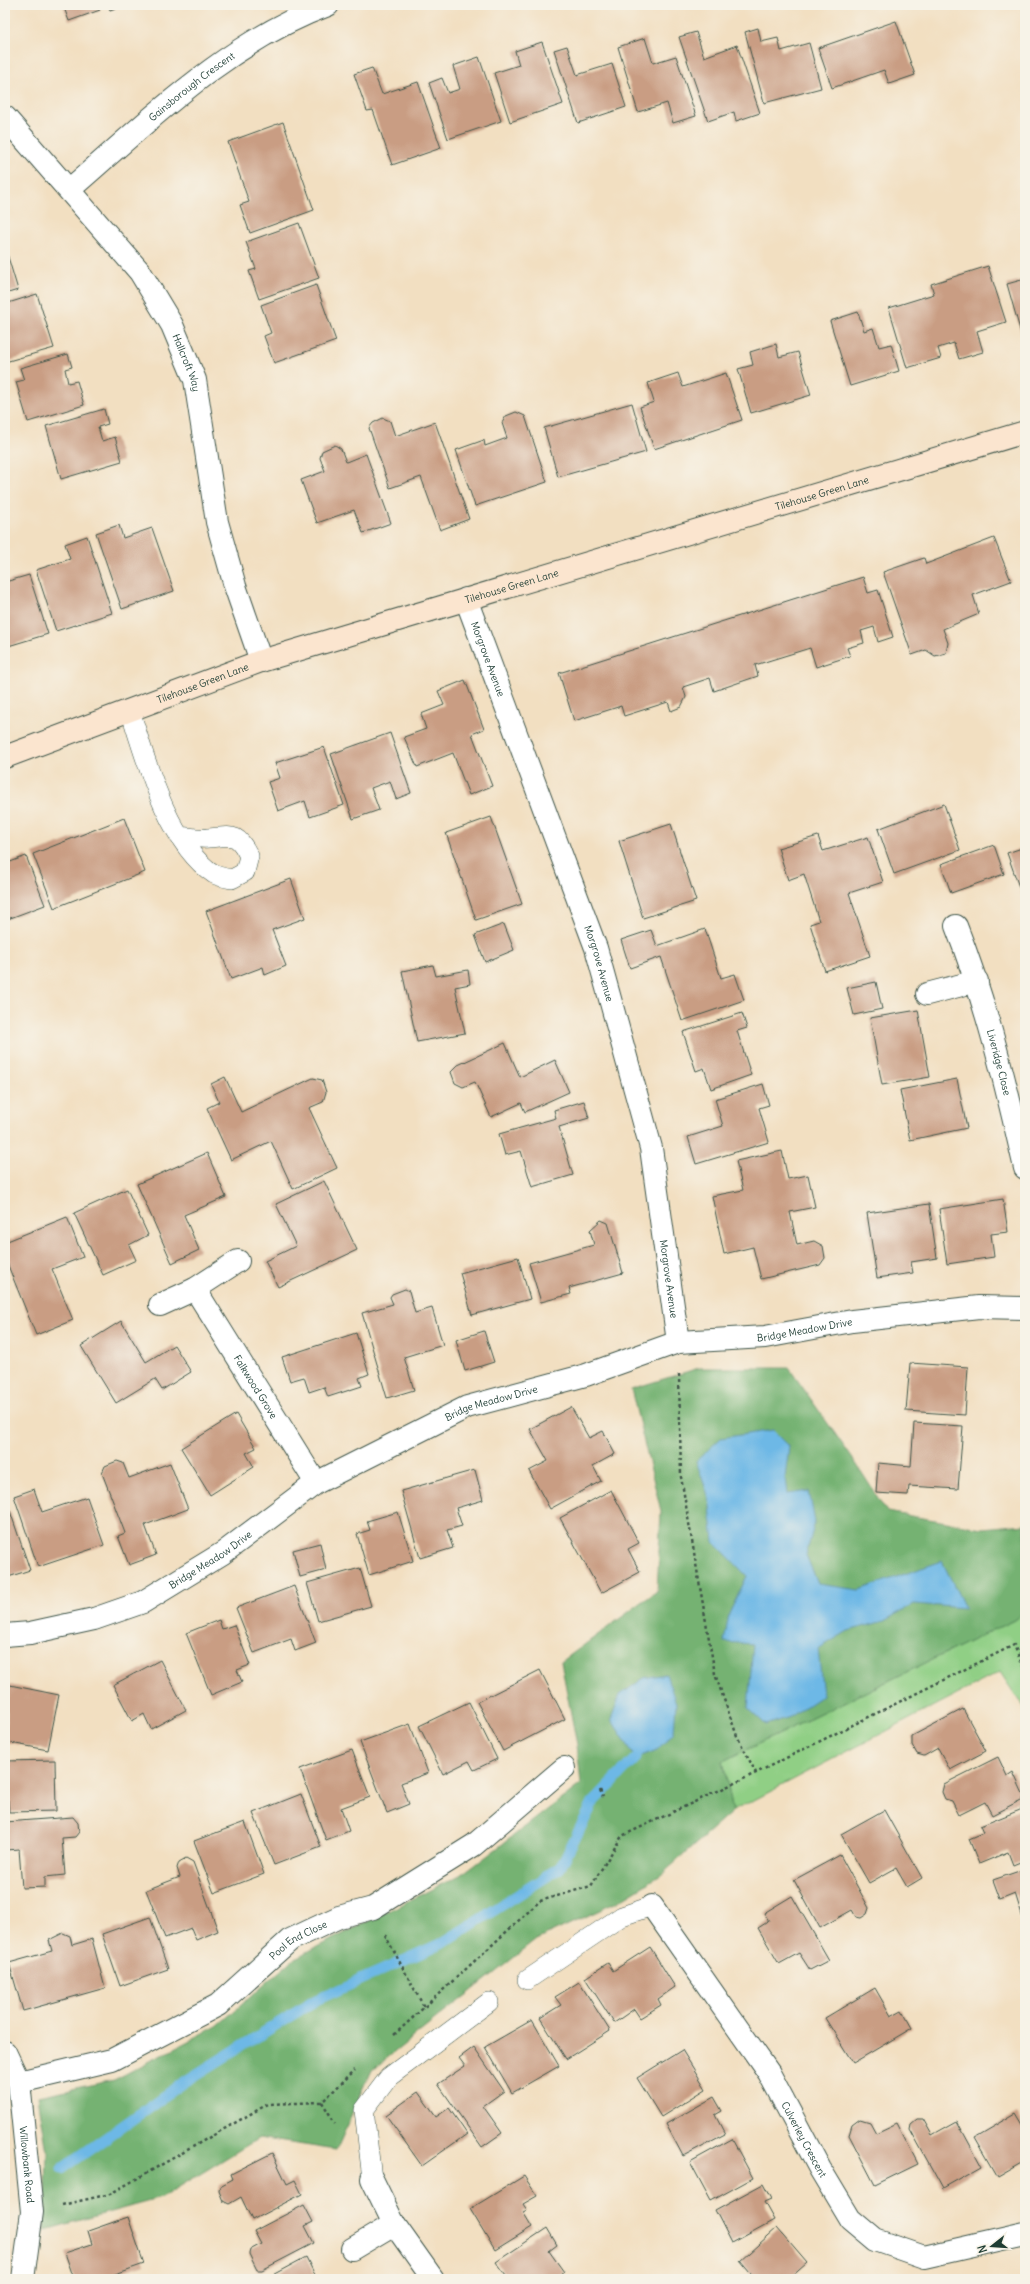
<svg xmlns="http://www.w3.org/2000/svg" width="1030" height="2284" font-family="Delius,sans-serif">
<rect width="100%" height="100%" fill="#f7f3e8"/>
<filter id="ink" filterUnits="userSpaceOnUse"><feTurbulence type="fractalNoise" baseFrequency=".025" numOctaves="2"/><feDisplacementMap in="SourceGraphic" scale="8" xChannelSelector="R" yChannelSelector="G"/><feConvolveMatrix kernelMatrix="1 2 1 2 8 2 1 2 1" color-interpolation-filters="sRGB"/></filter>
<filter id="wash" filterUnits="userSpaceOnUse"><feTurbulence type="fractalNoise" baseFrequency=".012" numOctaves="4" result="noise"/><feDisplacementMap in="SourceGraphic" scale="16" xChannelSelector="R" yChannelSelector="G"/><feGaussianBlur stdDeviation="0.9" result="paint"/><feColorMatrix in="noise" values="0 0 0 0 0 0 0 0 0 0 0 0 0 0 0 0 0 1.4 0 .05"/><feComposite in="paint" operator="in"/></filter>
<g filter="url(#wash)">
<rect width="100%" height="100%" fill="#f2dfc1"/>
<polygon fill="#90cf85" stroke="#58865c" points="1025,1611 1025,1710 1000,1672 733,1811 723,1761 1014,1620"/>
<polygon fill="#74b272" stroke="#4a7853" points="699,1368 789,1368 857,1465 887,1512 982,1528 1025,1524 1025,1611 1014,1620 723,1761 733,1811 661,1875 617,1902 536,1940 372,2070 336,2150 259,2138 161,2198 45,2230 47,2152 38,2096 114,2080 217,2026 295,1958 466,1872 581,1784 577,1745 561,1662 657,1591 661,1511 631,1389"/>
<g fill="#6db8e6" stroke="#467a8d">
<polygon points="773,1430 789,1446 785,1478 787,1494 809,1491 815,1522 806,1555 818,1584 859,1590 942,1561 965,1608 914,1604 884,1621 848,1631 818,1649 823,1695 790,1717 766,1725 748,1708 753,1644 724,1642 729,1614 747,1576 714,1542 709,1498 696,1461 721,1438"/>
<polygon points="666,1674 676,1703 674,1732 657,1750 636,1758 611,1719 620,1695 644,1678"/>
</g>
<g fill="none" stroke-linecap="round" stroke-linejoin="round">
<polyline stroke="#6db8e6" stroke-width="11" points="62,2169 186,2081 316,2000 441,1944 560,1868 594,1801 636,1758"/>
</g>
<g id="blocks">
<g fill="#c99d83">
<polygon points="63,5 99,5 100,10 69,21"/>
<polygon points="108,5 124,5 110,10"/>
<polygon points="896,21 915,75 889,84 884,70 832,88 818,48"/>
<polygon points="758,28 761,42 778,38 781,51 809,43 821,88 764,103 745,32"/>
<polygon points="696,32 704,57 737,45 760,113 736,121 734,112 708,121 679,37"/>
<polygon points="645,38 653,63 676,56 696,116 673,123 667,103 638,112 618,47"/>
<polygon points="542,42 563,104 510,122 494,73 519,65 515,51"/>
<polygon points="567,46 577,75 612,64 626,107 578,123 554,50"/>
<polygon points="479,57 501,121 448,139 429,83 442,78 448,93 460,89 453,66"/>
<polygon points="372,68 382,94 418,82 441,148 392,165 373,110 367,111 354,74"/>
<polygon points="283,122 314,210 250,233 240,205 249,202 228,142"/>
<polygon points="299,223 319,278 259,299 249,271 256,269 246,242"/>
<polygon points="5,247 18,290 5,294"/>
<polygon points="988,266 1006,322 977,331 983,352 959,359 954,343 938,348 941,358 907,368 889,308 934,294 931,284"/>
<polygon points="1025,279 1025,336 1022,337 1007,284"/>
<polygon points="316,285 336,341 274,363 264,336 271,333 261,305"/>
<polygon points="37,294 54,348 5,362 5,304"/>
<polygon points="858,312 864,331 873,328 879,347 891,344 899,371 850,386 830,321"/>
<polygon points="776,344 779,357 798,352 811,395 751,413 738,369 753,365 750,352"/>
<polygon points="68,354 72,367 65,369 68,383 77,381 84,405 28,422 16,382 24,380 20,368"/>
<polygon points="678,373 683,387 726,373 742,420 654,449 640,407 654,402 648,383"/>
<polygon points="632,403 646,452 558,477 544,428"/>
<polygon points="104,409 108,424 98,427 102,441 115,437 122,461 61,479 46,426"/>
<polygon points="516,412 525,416 547,482 475,506 456,450 484,440 485,446 507,438 502,423 506,416"/>
<polygon points="383,418 390,421 395,436 435,422 469,519 440,530 421,477 390,488 369,428 373,423"/>
<polygon points="335,445 341,449 346,462 366,454 391,523 363,533 354,510 317,523 301,480 325,471 320,458 322,451"/>
<polygon points="119,525 123,538 152,528 174,591 122,609 96,533"/>
<polygon points="87,536 112,613 56,631 36,570 70,559 65,544"/>
<polygon points="994,538 1011,581 973,595 979,614 943,629 948,643 946,653 935,656 926,650 912,655 883,572 924,558 926,564"/>
<polygon points="29,575 48,634 5,647 5,582"/>
<polygon points="863,577 868,593 878,590 893,637 878,642 874,627 861,631 864,643 847,648 850,656 816,667 810,648 755,665 758,676 714,691 710,678 683,687 686,697 681,707 671,711 668,702 624,716 621,706 574,721 559,673"/>
<polygon points="465,680 484,729 472,734 492,786 469,795 453,753 417,767 404,737 426,729 421,714 444,705 438,691"/>
<polygon points="390,733 411,793 396,799 390,781 371,788 379,810 353,819 331,754"/>
<polygon points="324,747 344,805 310,817 305,801 278,811 268,782 280,778 275,763"/>
<polygon points="944,804 960,850 894,874 878,829"/>
<polygon points="491,817 522,904 476,920 446,833"/>
<polygon points="124,818 145,872 54,908 33,854"/>
<polygon points="671,824 696,901 643,918 619,841"/>
<polygon points="818,836 823,851 868,837 883,882 849,893 870,956 825,971 810,924 819,921 804,874 788,880 778,848"/>
<polygon points="994,845 1004,874 951,893 941,864"/>
<polygon points="1025,847 1025,904 1007,853"/>
<polygon points="26,856 45,905 5,920 5,864"/>
<polygon points="291,879 305,918 272,930 286,966 265,975 263,967 231,979 206,911"/>
<polygon points="504,924 514,950 485,962 475,935"/>
<polygon points="705,929 721,978 735,974 744,1000 682,1021 661,957 630,968 621,940 651,930 657,946"/>
<polygon points="433,965 436,976 468,970 470,984 455,987 465,1033 417,1042 402,971"/>
<polygon points="876,982 882,1009 854,1015 847,988"/>
<polygon points="918,1010 930,1077 882,1085 870,1018"/>
<polygon points="742,1013 747,1028 737,1031 751,1075 711,1089 704,1068 696,1071 683,1032"/>
<polygon points="505,1043 520,1077 555,1060 569,1092 525,1112 521,1103 491,1117 475,1082 463,1087 455,1083 451,1072 458,1065"/>
<polygon points="225,1077 241,1112 313,1078 322,1080 326,1092 323,1102 309,1108 337,1168 293,1189 271,1141 231,1160 207,1108 219,1102 211,1084"/>
<polygon points="957,1079 967,1128 910,1140 900,1090"/>
<polygon points="763,1084 769,1105 759,1108 769,1142 696,1164 688,1137 723,1126 715,1099"/>
<polygon points="584,1101 589,1118 559,1127 573,1175 532,1187 521,1151 505,1155 499,1134 556,1118 554,1110"/>
<polygon points="782,1151 788,1179 808,1175 815,1207 790,1212 797,1245 814,1241 823,1246 825,1258 820,1265 761,1279 753,1247 724,1254 712,1196 743,1190 736,1161"/>
<polygon points="207,1153 226,1197 184,1215 199,1250 172,1263 137,1184"/>
<polygon points="324,1181 357,1250 278,1287 265,1261 296,1246 276,1204"/>
<polygon points="127,1189 148,1235 129,1245 136,1260 103,1275 74,1213"/>
<polygon points="1003,1199 1008,1232 991,1234 994,1257 947,1264 939,1209"/>
<polygon points="929,1204 937,1258 911,1262 913,1273 877,1278 867,1213"/>
<polygon points="67,1217 83,1257 52,1269 73,1320 36,1335 5,1258 5,1242"/>
<polygon points="601,1220 608,1223 623,1273 569,1288 571,1294 541,1302 529,1263 594,1245 590,1230"/>
<polygon points="518,1257 530,1299 472,1315 460,1273"/>
<polygon points="405,1289 409,1291 415,1313 432,1308 443,1345 404,1357 414,1390 387,1398 362,1313 393,1304 390,1297 392,1294"/>
<polygon points="121,1321 146,1362 174,1345 191,1372 162,1390 155,1379 116,1403 81,1346"/>
<polygon points="484,1331 494,1362 465,1371 456,1340"/>
<polygon points="356,1333 369,1374 359,1378 362,1386 328,1397 324,1387 309,1392 304,1377 290,1381 282,1357"/>
<polygon points="910,1363 968,1367 965,1415 906,1411"/>
<polygon points="571,1407 589,1438 603,1431 615,1454 593,1466 601,1481 550,1509 529,1471 548,1461 530,1429"/>
<polygon points="236,1414 256,1448 246,1453 254,1467 210,1495 181,1448"/>
<polygon points="914,1423 963,1426 958,1489 909,1486 908,1495 876,1493 878,1463 911,1466"/>
<polygon points="117,1461 123,1463 129,1478 170,1463 188,1509 145,1525 156,1555 129,1565 118,1536 125,1533 102,1473 105,1466"/>
<polygon points="475,1470 483,1500 456,1508 462,1526 447,1530 453,1548 420,1558 401,1491"/>
<polygon points="34,1489 42,1512 87,1497 104,1545 38,1567 14,1496"/>
<polygon points="611,1490 639,1543 628,1549 640,1572 601,1593 560,1518"/>
<polygon points="10,1511 30,1570 5,1578 5,1513"/>
<polygon points="398,1512 413,1561 369,1575 357,1534 370,1530 367,1521"/>
<polygon points="320,1543 326,1570 300,1577 293,1550"/>
<polygon points="360,1568 371,1606 318,1621 307,1583"/>
<polygon points="294,1586 316,1643 295,1651 291,1639 254,1653 236,1608"/>
<polygon points="219,1620 222,1629 234,1625 250,1665 237,1670 242,1682 211,1695 186,1633"/>
<polygon points="160,1660 186,1710 151,1729 144,1714 132,1721 113,1685"/>
<polygon points="540,1670 565,1719 503,1751 477,1702"/>
<polygon points="5,1684 59,1695 48,1750 5,1742 7,1712 5,1712"/>
<polygon points="469,1702 497,1759 474,1770 469,1761 443,1774 419,1726"/>
<polygon points="963,1709 986,1751 950,1770 938,1748 924,1756 917,1754 912,1745 912,1736"/>
<polygon points="410,1724 428,1773 401,1783 409,1804 387,1813 360,1742"/>
<polygon points="352,1750 370,1797 341,1808 349,1831 326,1840 300,1769"/>
<polygon points="998,1757 1007,1776 1013,1772 1025,1798 992,1815 985,1802 959,1815 952,1801 945,1799 942,1792 944,1784"/>
<polygon points="55,1760 56,1811 9,1812 8,1800 5,1800 5,1761"/>
<polygon points="301,1794 321,1847 274,1865 253,1813"/>
<polygon points="1025,1808 1025,1860 1013,1865 1008,1852 979,1864 969,1839 983,1833 980,1826"/>
<polygon points="884,1810 922,1878 907,1887 896,1868 869,1883 841,1834"/>
<polygon points="73,1817 78,1823 79,1832 75,1837 62,1838 65,1875 45,1877 45,1887 22,1888 19,1849 5,1850 5,1822"/>
<polygon points="245,1822 264,1874 214,1893 194,1841"/>
<polygon points="840,1855 869,1908 867,1914 861,1918 856,1917 852,1910 820,1928 794,1880"/>
<polygon points="186,1858 193,1862 218,1931 196,1940 191,1928 165,1938 146,1890 180,1877 177,1868 179,1862"/>
<polygon points="1025,1869 1025,1918 1023,1919 1015,1893 1000,1899 993,1880"/>
<polygon points="792,1896 829,1960 810,1970 799,1953 779,1964 758,1928 769,1921 764,1913"/>
<polygon points="150,1917 168,1969 120,1986 102,1934"/>
<polygon points="63,1933 70,1936 72,1945 92,1939 105,1988 23,2011 9,1963 52,1951 49,1940"/>
<polygon points="650,1947 675,1987 658,1999 661,2005 640,2018 634,2009 614,2023 585,1978 608,1963 613,1971"/>
<polygon points="579,1982 610,2031 566,2059 540,2018 561,2005 555,1997"/>
<polygon points="875,1988 891,2016 902,2010 912,2028 853,2063 825,2018"/>
<polygon points="532,2020 559,2066 512,2093 485,2047"/>
<polygon points="474,2047 504,2091 483,2106 502,2133 482,2147 438,2084 465,2066 459,2058"/>
<polygon points="682,2050 706,2089 661,2117 637,2078"/>
<polygon points="418,2092 436,2117 449,2108 467,2134 422,2166 386,2115"/>
<polygon points="714,2097 722,2111 715,2115 725,2134 683,2156 666,2124"/>
<polygon points="1016,2113 1025,2128 1025,2164 1024,2162 998,2177 975,2137"/>
<polygon points="860,2119 870,2122 876,2133 897,2123 918,2164 875,2185 849,2135 852,2125"/>
<polygon points="917,2119 923,2119 932,2135 957,2121 982,2167 943,2189 910,2129 911,2124"/>
<polygon points="732,2139 753,2178 711,2201 690,2162"/>
<polygon points="272,2153 287,2184 295,2180 302,2194 252,2220 241,2197 229,2204 223,2201 219,2191 220,2186 233,2179 231,2174"/>
<polygon points="524,2176 537,2196 523,2204 527,2210 523,2212 532,2227 495,2250 470,2209"/>
<polygon points="763,2184 771,2199 764,2202 774,2220 732,2243 715,2210"/>
<polygon points="304,2205 313,2222 305,2226 314,2243 262,2270 257,2270 249,2254 250,2250 261,2244 254,2231"/>
<polygon points="128,2217 144,2264 101,2279 74,2279 65,2253 92,2244 88,2231"/>
<polygon points="547,2228 557,2245 549,2251 564,2272 554,2279 508,2279 496,2262"/>
<polygon points="777,2228 807,2263 789,2279 755,2279 740,2261"/>
<polygon points="306,2257 317,2279 265,2279"/>
</g>
</g>
</g>
<g filter="url(#ink)">
<use href="#blocks" fill-opacity="0" stroke="#3f5549" stroke-width="1"/>
<g fill="none" stroke-linecap="round" stroke-linejoin="round">
<g stroke="#3f5549" stroke-width="20">
<g id="lane">
<path d="M130,710C146,761 168,844 214,874C219,877 226,878 232,879L245,872L249,856C237,832 233,836 208,838C199,839 189,837 179,836"/>
<polyline points="527,1980 622,1916 652,1906"/>
<polyline points="372,2179 364,2110 389,2077 489,2002"/>
</g>
</g>
<g stroke="#3f5549" stroke-width="24">
<g id="street">
<path id="s1" d="M5,117L140,272L172,325L195,380L217,522L235,586L261,661"/>
<path id="s2" d="M70,189C150,120 227,42 328,5"/>
<path id="s3" d="M466,599L596,948L651,1148L678,1342"/>
<path id="s4" d="M956,926C987,1005 1006,1085 1025,1168"/>
<polyline points="927,994 977,981"/>
<path id="s5" d="M195,1289L316,1483"/>
<polyline points="160,1305 195,1289 238,1261"/>
<path id="s6" d="M5,1635L30,1633L94,1619L143,1602L223,1553L316,1483L467,1407L586,1375L678,1342L765,1337L852,1321L979,1307L1025,1308"/>
<path id="s7" d="M652,1906L769,2073L820,2169L850,2219L875,2240L924,2257L1025,2234"/>
<path id="s8" d="M5,2052L19,2082L32,2212L23,2279"/>
<path id="s9" d="M19,2082L112,2060L218,2005L290,1940L339,1917L373,1908L474,1845L564,1768"/>
<polyline points="372,2179 394,2224 433,2279"/>
<polyline points="352,2249 394,2224"/>
</g>
</g>
<g stroke="#3f5549" stroke-width="24">
<g id="secondary">
<path id="s10" d="M5,757L261,661L1025,432"/>
</g>
</g>
<g stroke="#3f5549" stroke-width="2.5" stroke-dasharray="3 3" stroke-linecap="butt">
<polyline points="679,1374 681,1477 715,1674 737,1736 756,1773"/>
<polyline points="600,1790 603,1797"/>
<polyline points="385,1935 424,2007"/>
<polyline points="394,2035 540,1901 591,1886 622,1836 756,1773 1014,1645 1025,1671"/>
<polyline points="322,2102 335,2123"/>
<polyline points="62,2205 110,2194 268,2104 322,2102 355,2070"/>
</g>
<use href="#lane" stroke="#fff" stroke-width="19"/>
<use href="#street" stroke="#fff" stroke-width="22"/>
<use href="#secondary" stroke="#fbe5cf" stroke-width="22"/>
</g>
</g>
<g text-anchor="middle" dominant-baseline="central" stroke-width="4" stroke-linejoin="round" paint-order="stroke">
<g font-size="10" fill="#1f3d34" stroke="#f7f3e8">
<text stroke="none"><textPath href="#s2" startOffset="159">Gainsborough Crescent</textPath></text>
<text stroke="none"><textPath href="#s1" startOffset="308">Hallcroft Way</textPath></text>
<text stroke="none"><textPath href="#s10" startOffset="859">Tilehouse Green Lane</textPath></text>
<text stroke="none"><textPath href="#s10" startOffset="535">Tilehouse Green Lane</textPath></text>
<text stroke="none"><textPath href="#s3" startOffset="64">Morgrove Avenue</textPath></text>
<text stroke="none"><textPath href="#s10" startOffset="211">Tilehouse Green Lane</textPath></text>
<text stroke="none"><textPath href="#s3" startOffset="388">Morgrove Avenue</textPath></text>
<text stroke="none"><textPath href="#s4" startOffset="143">Liveridge Close</textPath></text>
<text stroke="none"><textPath href="#s3" startOffset="712">Morgrove Avenue</textPath></text>
<text stroke="none"><textPath href="#s6" startOffset="870">Bridge Meadow Drive</textPath></text>
<text stroke="none"><textPath href="#s5" startOffset="115">Falkwood Grove</textPath></text>
<text stroke="none"><textPath href="#s6" startOffset="546">Bridge Meadow Drive</textPath></text>
<text stroke="none"><textPath href="#s6" startOffset="222">Bridge Meadow Drive</textPath></text>
<text stroke="none"><textPath href="#s9" startOffset="319">Pool End Close</textPath></text>
<text stroke="none"><textPath href="#s7" startOffset="279">Culverley Crescent</textPath></text>
<text stroke="none"><textPath href="#s8" startOffset="116">Willowbank Road</textPath></text>
</g>
</g>
<rect width="1030" height="2284" fill="none" stroke="#f7f3e8" stroke-width="20"/>
<g transform="translate(992 2246) rotate(253)" stroke="#f7f3e8" stroke-width="3" paint-order="stroke">
<path d="M0-3L7 15L0 10L-7 15Z" fill="#1f3d34"/>
<text y="-6" font-size="11" font-weight="bold" text-anchor="middle" fill="#1f3d34">N</text>
</g>
</svg>
